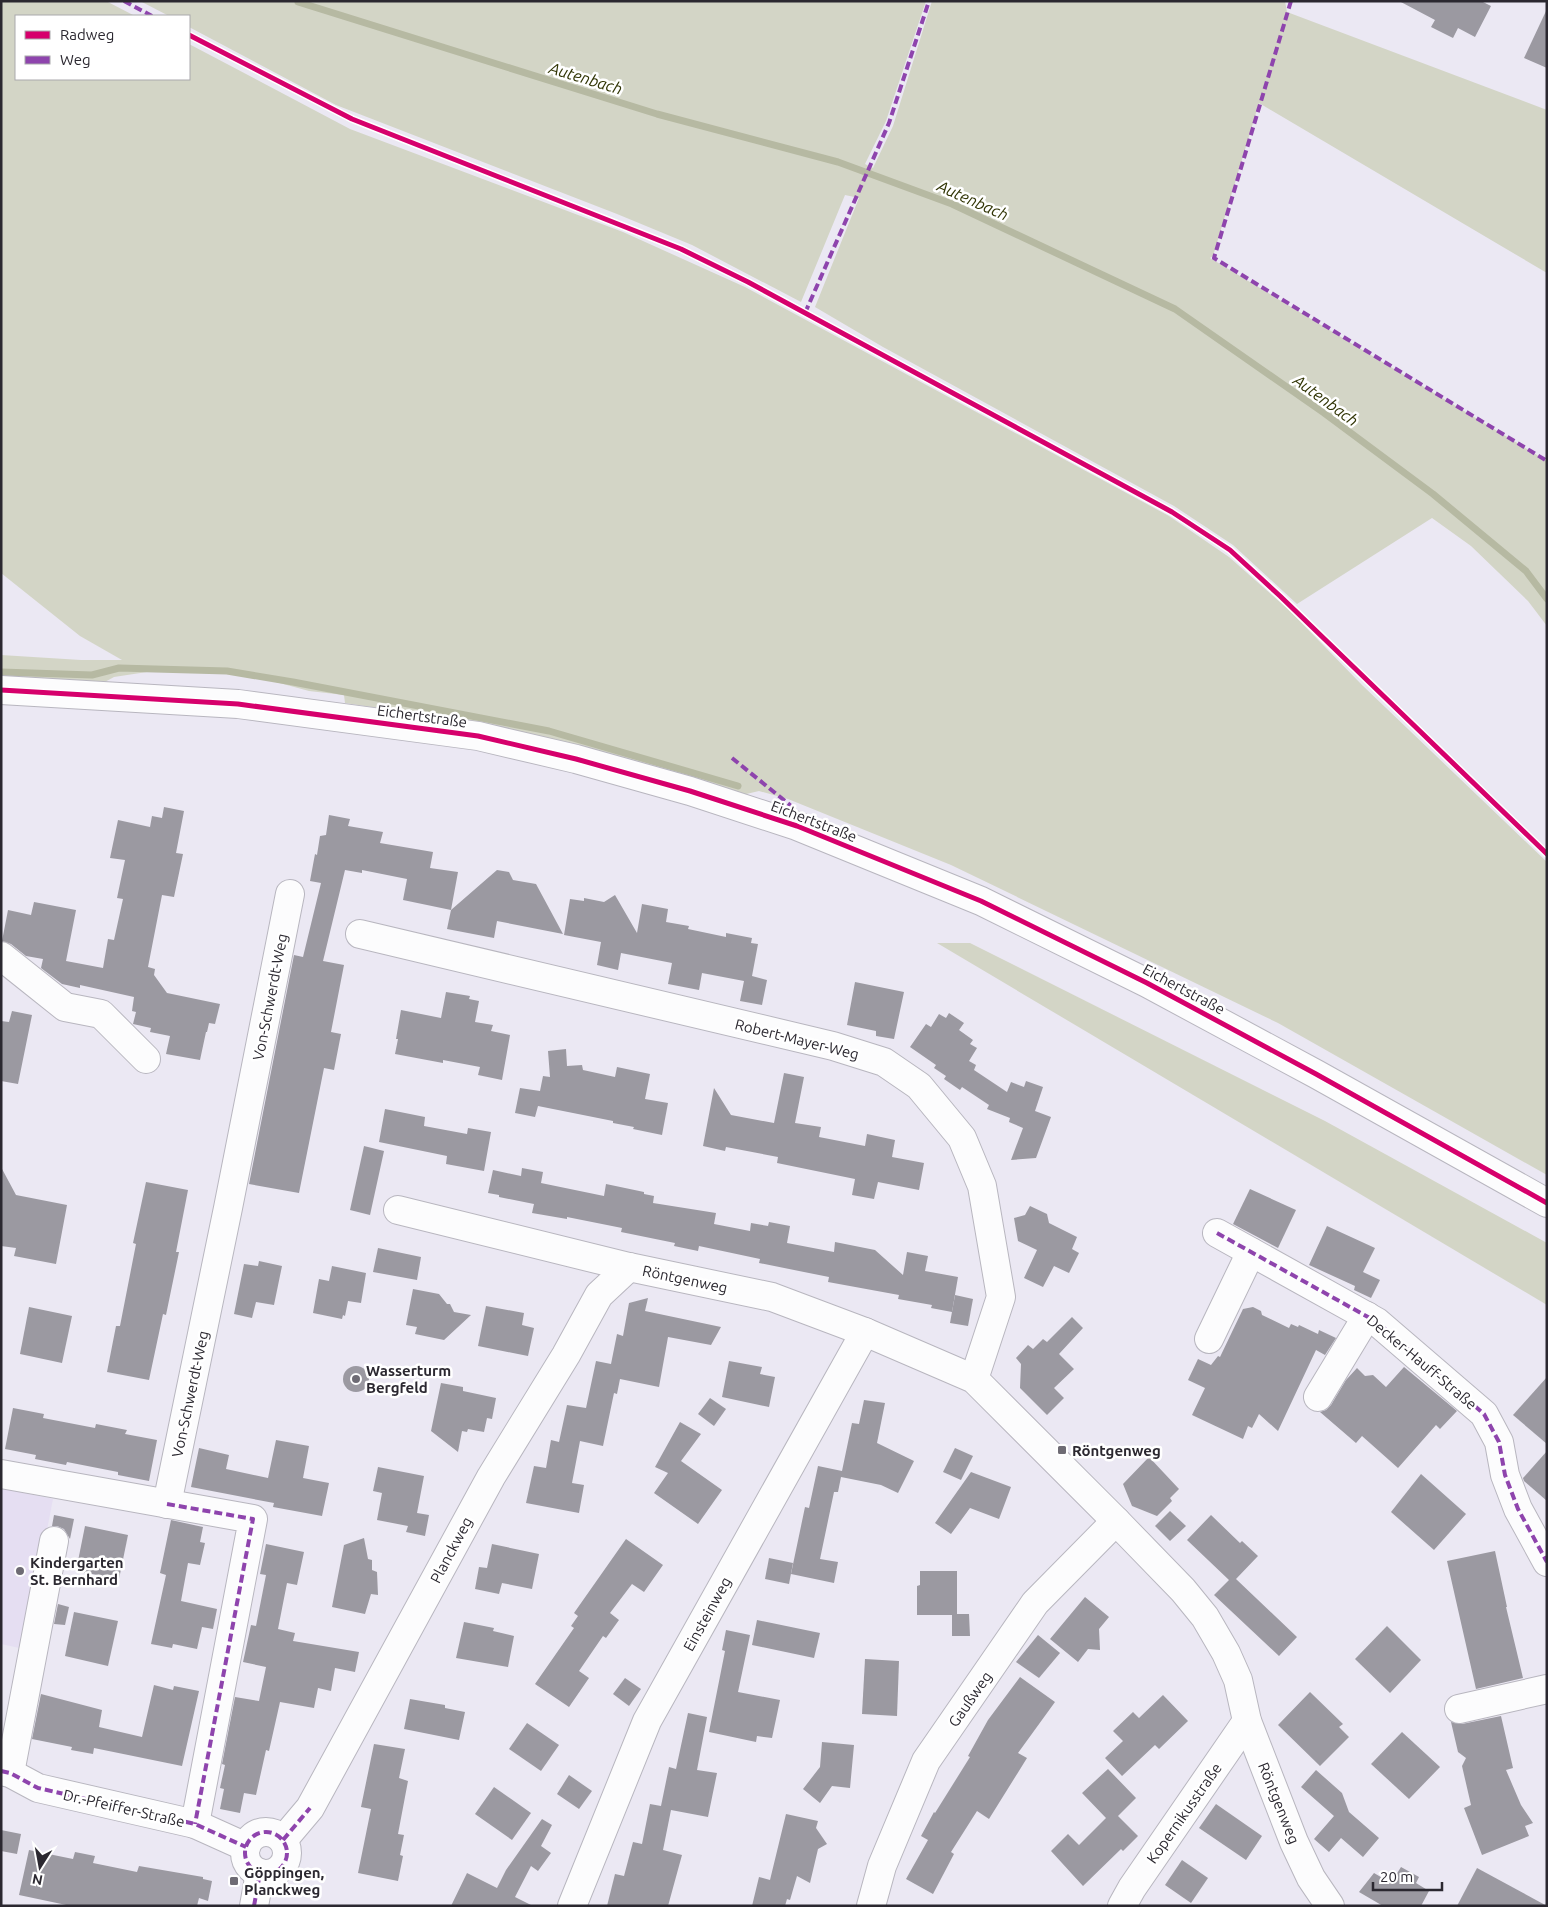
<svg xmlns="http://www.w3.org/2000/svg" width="1548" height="1907" font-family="Ubuntu,sans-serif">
<rect width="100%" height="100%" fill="#ebe8f3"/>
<polygon fill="#e5def2" points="1,1488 53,1499 24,1649 1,1644"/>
<g fill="#d3d5c6">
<polygon points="1,1 106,1 135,16 16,16 16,79 189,79 189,44 350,129 623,232 745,287 1169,516 1229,557 1288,609 1362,685 1547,862 1547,1175 1278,1023 951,865 788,799 759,791 742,795 659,768 555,741 424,715 345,703 344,695 309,691 261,678 214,672 160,670 114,677 103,683 1,678 1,655 81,660 122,660 80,636 1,573"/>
<polygon points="140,1 926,1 886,121 865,164 873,168 893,126 932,1 1285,1 1287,12 1547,110 1547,273 1259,103 1213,256 1210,258 1547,461 1547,626 1528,601 1471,546 1432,518 1297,604 1233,545 1174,506 883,347 815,307 859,198 845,195 801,302 692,245 617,214 336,105 189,27 189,16 169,16"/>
<polygon points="937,943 970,943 1325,1121 1547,1243 1547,1305"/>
</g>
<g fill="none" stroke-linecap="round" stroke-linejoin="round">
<g stroke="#b6b9a2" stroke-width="7">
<polyline points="298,2 657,114 838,162 952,204 1175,309 1324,413 1433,494 1526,571 1547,599"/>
<polyline points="1,672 92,675 119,668 227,671 293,682 549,731 738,786"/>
</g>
</g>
<g fill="#9b99a1">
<polygon points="1399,1 1481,1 1491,6 1475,37 1458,28 1453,38 1431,27 1435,20"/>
<polygon points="1547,9 1547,68 1524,58"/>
<polygon points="164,807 184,811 176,853 183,854 174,897 162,895 148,967 155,969 154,975 167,993 220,1004 215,1024 209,1023 207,1032 206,1032 200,1060 166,1054 170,1036 150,1032 151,1028 133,1024 136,1012 132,1011 134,997 80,985 80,988 62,984 41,968 43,959 26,956 11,944 2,941 8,910 31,915 34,902 76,910 66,961 103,968 108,939 114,940 123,899 117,898 125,860 110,858 118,820 150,827 152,816 162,818"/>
<polygon points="329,815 350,819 348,826 383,832 380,843 433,852 430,868 458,872 451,910 403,900 407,879 362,870 362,873 345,870 323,961 344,965 331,1032 341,1034 334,1070 324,1068 299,1193 249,1184 294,955 303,957 321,883 310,881 315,854 317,855 320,836 326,835"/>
<polygon points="497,870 509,872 513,880 536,884 563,934 497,921 494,938 447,929 451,910"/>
<polygon points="615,895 637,933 642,904 668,909 666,922 689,926 688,929 726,937 726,933 752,938 751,943 758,944 752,976 767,980 762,1005 740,1001 744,981 702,973 699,990 668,984 672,963 621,953 618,970 597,965 601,942 564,935 570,899 584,901 584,898 604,902"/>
<polygon points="855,982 904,992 894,1039 876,1036 876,1031 847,1025"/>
<polygon points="446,992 470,996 469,999 479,1001 475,1022 493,1025 491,1031 510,1035 502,1080 478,1075 480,1067 443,1060 443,1063 395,1054 398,1039 396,1039 401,1010 441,1018"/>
<polygon points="12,1011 32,1015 18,1084 1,1081 1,1021 9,1022"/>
<polygon points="949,1013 964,1023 959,1030 973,1040 970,1044 977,1048 969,1061 976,1065 974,1070 1007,1092 1011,1082 1024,1087 1026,1081 1043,1087 1035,1111 1051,1117 1036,1158 1011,1160 1023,1128 1009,1122 1010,1118 987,1109 989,1105 962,1087 960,1090 944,1079 946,1076 934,1068 936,1065 910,1047 926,1024 931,1027 939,1014 946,1018"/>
<polygon points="566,1049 567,1066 582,1065 583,1070 615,1077 617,1067 650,1074 645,1099 668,1103 662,1135 633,1129 634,1127 613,1123 613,1121 538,1106 535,1117 515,1113 520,1088 540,1091 543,1076 550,1077 548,1051"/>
<polygon points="784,1073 804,1077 795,1123 821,1127 819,1137 865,1146 867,1134 895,1140 892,1157 924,1163 919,1190 878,1182 874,1199 852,1195 855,1179 777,1163 778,1157 726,1147 725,1151 703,1146 714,1088 731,1115 774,1123"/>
<polygon points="385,1109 425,1117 424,1126 467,1134 468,1128 491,1132 484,1171 446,1164 447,1156 379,1142"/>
<polygon points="364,1146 384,1151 370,1215 350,1210"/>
<polygon points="1,1167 16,1195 67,1205 56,1264 14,1256 16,1248 1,1246"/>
<polygon points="522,1168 543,1172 541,1183 604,1196 606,1184 644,1192 644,1194 654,1196 653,1203 716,1213 714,1224 750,1231 751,1223 768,1226 769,1222 790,1226 787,1243 834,1252 835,1242 875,1250 903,1275 907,1252 928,1256 925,1271 958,1277 952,1312 931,1308 932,1305 898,1299 899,1295 828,1282 829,1277 759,1263 760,1259 699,1246 698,1251 674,1246 675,1243 621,1232 622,1228 567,1217 567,1219 532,1213 534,1204 499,1197 499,1195 488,1193 493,1170 521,1176"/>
<polygon points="146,1182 188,1190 176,1252 179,1252 166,1315 163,1314 149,1380 107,1372 116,1326 120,1326 136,1244 133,1243"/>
<polygon points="1250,1189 1296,1210 1278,1248 1233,1224"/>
<polygon points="1030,1206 1047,1214 1049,1223 1077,1237 1072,1249 1079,1253 1069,1273 1054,1266 1043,1287 1024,1278 1037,1250 1018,1241 1014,1218 1025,1215"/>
<polygon points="1327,1226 1375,1248 1363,1272 1380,1280 1371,1298 1354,1290 1355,1286 1309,1265"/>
<polygon points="378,1248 421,1257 417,1280 373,1272"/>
<polygon points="259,1261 282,1266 274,1305 256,1302 252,1318 234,1314 244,1264 258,1266"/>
<polygon points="332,1266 366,1273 361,1303 348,1301 345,1316 343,1315 342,1319 313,1313 319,1279 329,1281"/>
<polygon points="413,1289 439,1294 447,1304 450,1304 454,1312 471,1315 444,1340 415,1334 417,1327 406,1325"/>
<polygon points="955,1295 973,1299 968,1326 950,1323"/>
<polygon points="648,1298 645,1311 721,1327 711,1345 668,1337 659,1387 620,1379 617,1394 614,1393 603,1446 580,1441 572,1483 584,1485 579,1513 526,1503 534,1466 546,1468 551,1440 559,1442 567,1405 586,1408 596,1361 611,1364 617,1334 623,1336 629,1303"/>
<polygon points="486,1306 524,1313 522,1325 534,1328 528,1356 478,1346"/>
<polygon points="29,1307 72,1316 62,1363 20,1354"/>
<polygon points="1253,1307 1261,1311 1262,1315 1289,1328 1291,1324 1298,1327 1299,1325 1318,1334 1319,1330 1336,1338 1325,1355 1316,1350 1278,1431 1259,1414 1252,1428 1248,1426 1243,1439 1192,1415 1205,1388 1188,1380 1198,1359 1211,1365 1218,1356 1220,1357 1243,1309"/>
<polygon points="1072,1317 1083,1328 1059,1354 1074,1369 1054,1388 1064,1398 1047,1415 1020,1388 1021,1364 1016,1358 1028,1345 1033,1349 1043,1339 1047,1342"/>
<polygon points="729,1361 762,1367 760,1374 775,1377 769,1407 722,1397"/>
<circle cx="356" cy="1379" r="13"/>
<polygon points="1404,1367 1457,1411 1440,1429 1436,1425 1398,1468 1362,1436 1356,1443 1320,1412 1326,1410 1331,1405 1346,1380 1357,1368 1365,1376 1373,1375 1386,1387"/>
<polygon points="1547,1377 1547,1444 1513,1415"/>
<polygon points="441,1383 463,1387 463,1391 496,1398 492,1419 487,1418 484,1432 468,1429 467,1432 462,1431 458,1452 431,1431"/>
<polygon points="710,1398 726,1409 714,1426 698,1414"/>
<polygon points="864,1400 885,1403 877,1443 914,1461 898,1493 881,1485 841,1477 838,1492 834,1492 820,1559 838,1562 834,1583 791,1574 805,1507 809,1508 818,1466 842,1471 852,1423 859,1424"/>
<polygon points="13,1408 44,1414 43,1418 95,1428 96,1424 127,1430 125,1434 157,1440 149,1481 118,1475 118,1472 67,1462 66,1465 35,1459 36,1455 5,1449"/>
<polygon points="680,1422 701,1434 681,1461 722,1490 698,1524 654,1493 668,1473 655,1467"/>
<polygon points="276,1440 309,1446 303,1478 329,1483 322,1516 273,1507 274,1503 191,1487 199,1448 229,1455 226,1469 268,1478"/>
<polygon points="955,1448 973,1456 961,1480 943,1472"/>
<polygon points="1547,1451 1547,1501 1524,1481 1523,1478"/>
<polygon points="1149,1457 1179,1489 1170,1498 1172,1501 1157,1516 1132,1506 1123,1484"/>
<polygon points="378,1467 424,1476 417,1513 429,1515 425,1536 406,1532 408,1526 377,1520 382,1493 373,1491"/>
<polygon points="971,1472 1011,1487 999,1519 970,1508 951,1534 935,1523"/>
<polygon points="1421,1474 1466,1514 1434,1550 1391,1512"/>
<polygon points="1170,1511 1186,1526 1170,1541 1155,1526"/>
<polygon points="54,1515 74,1519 70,1539 64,1529 57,1526 52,1526"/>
<polygon points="1211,1515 1240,1543 1242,1541 1258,1556 1236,1579 1297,1637 1279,1656 1214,1595 1229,1580 1187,1540"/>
<polygon points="171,1520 203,1527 200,1542 205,1543 200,1565 188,1563 181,1601 217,1609 213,1629 202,1627 197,1649 173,1644 172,1648 151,1644 166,1575 160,1573"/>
<polygon points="85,1526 128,1535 119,1579 76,1571"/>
<polygon points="364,1538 368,1559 372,1560 372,1570 377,1572 378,1595 371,1594 365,1614 332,1607 344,1545"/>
<polygon points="626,1539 663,1565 644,1592 632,1584 610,1613 619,1620 606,1638 603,1636 579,1671 589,1678 569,1707 535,1684 574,1628 571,1626 578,1616 574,1613"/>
<polygon points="266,1544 304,1552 297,1585 287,1583 278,1629 295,1633 293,1641 359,1652 355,1672 335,1668 331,1691 318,1688 314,1708 280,1702 269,1751 266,1750 256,1795 244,1793 240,1813 220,1809 224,1789 220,1788 225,1765 222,1764 235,1697 259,1701 266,1667 243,1662 251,1625 256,1626 266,1575 260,1574"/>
<polygon points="492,1544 539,1554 532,1589 502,1583 499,1594 475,1589 479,1567 487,1568"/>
<polygon points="1495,1551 1507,1607 1506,1607 1523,1678 1476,1689 1447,1561"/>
<polygon points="769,1558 793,1563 789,1584 765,1579"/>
<polygon points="920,1571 957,1571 957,1614 969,1614 970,1636 952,1636 952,1615 917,1615 917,1586 920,1585"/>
<polygon points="1085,1597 1109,1617 1099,1629 1100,1650 1088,1649 1078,1662 1050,1639"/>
<polygon points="58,1604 69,1607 65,1625 54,1624"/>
<polygon points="74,1612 118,1621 108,1666 65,1656"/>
<polygon points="757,1620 820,1633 814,1658 752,1645"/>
<polygon points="464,1622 494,1628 493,1631 514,1636 508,1667 456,1658"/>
<polygon points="1387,1626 1421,1660 1390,1693 1355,1659"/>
<polygon points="726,1630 750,1635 738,1692 780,1700 772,1738 757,1736 756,1742 709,1732 725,1651 722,1650"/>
<polygon points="1038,1635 1060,1653 1039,1678 1016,1662"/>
<polygon points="865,1659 899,1661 897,1716 862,1714"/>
<polygon points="1020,1677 1055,1702 1018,1753 1027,1758 989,1819 977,1811 951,1852 954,1854 933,1894 906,1879 928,1840 921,1836 934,1812 935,1813 970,1757 968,1756 988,1720"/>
<polygon points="625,1678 641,1689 629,1706 613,1694"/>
<polygon points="154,1685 173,1690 174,1686 199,1691 182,1766 94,1748 93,1754 71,1750 72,1747 32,1739 41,1694 102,1710 99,1727 142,1737"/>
<polygon points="1310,1692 1343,1724 1339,1727 1349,1737 1320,1766 1278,1725"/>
<polygon points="1163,1695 1188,1721 1159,1749 1155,1745 1122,1776 1105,1758 1123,1741 1113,1731 1133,1712 1139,1718"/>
<polygon points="410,1699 445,1705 445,1708 465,1712 459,1740 404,1729"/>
<polygon points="688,1713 707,1717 697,1770 717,1773 708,1817 671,1810 663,1850 682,1855 668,1906 607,1906 615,1874 624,1876 633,1842 642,1844 650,1804 661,1806 669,1767 676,1769"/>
<polygon points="1501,1716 1513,1768 1506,1770 1521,1805 1533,1823 1525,1826 1529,1836 1482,1855 1464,1808 1471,1805 1462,1766 1466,1758 1458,1752 1451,1722 1462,1724"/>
<polygon points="527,1723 559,1745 541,1771 509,1749"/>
<polygon points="1402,1732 1440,1767 1409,1799 1371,1764"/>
<polygon points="822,1742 854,1745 850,1788 832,1786 820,1803 803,1789 820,1767"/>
<polygon points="374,1744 405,1749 399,1778 408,1781 398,1834 404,1835 400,1855 403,1856 398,1881 358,1873 371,1809 361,1807"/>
<polygon points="1108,1769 1136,1798 1118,1816 1138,1836 1123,1851 1121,1849 1083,1886 1051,1851 1068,1834 1079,1845 1106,1818 1082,1793"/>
<polygon points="1316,1770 1342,1793 1349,1812 1379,1838 1363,1857 1341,1838 1329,1852 1314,1839 1334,1816 1301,1787"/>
<polygon points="569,1775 592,1791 579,1809 557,1794"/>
<polygon points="494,1787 531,1813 512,1840 475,1814"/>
<polygon points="1216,1804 1262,1836 1246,1860 1199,1828"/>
<polygon points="786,1814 818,1821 816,1828 827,1844 818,1849 810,1883 797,1876 790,1900 787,1899 785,1906 752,1906 759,1877 770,1880"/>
<polygon points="542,1819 552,1825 541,1846 551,1853 538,1871 531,1866 515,1897 533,1906 451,1906 467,1873 497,1888 506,1870"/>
<polygon points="1,1830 21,1834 17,1854 1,1851"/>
<polygon points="29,1850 73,1859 75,1852 95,1856 93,1863 137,1872 139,1866 203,1877 203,1879 212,1881 208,1901 199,1898 197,1906 71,1906 19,1895"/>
<polygon points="1182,1860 1208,1878 1191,1903 1165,1885"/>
<polygon points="1401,1867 1419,1877 1416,1883 1429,1891 1421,1906 1383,1906 1359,1892 1374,1873 1391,1883"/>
<polygon points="1477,1868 1547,1906 1457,1906"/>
</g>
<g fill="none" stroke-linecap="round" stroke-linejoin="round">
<g stroke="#b8b6bf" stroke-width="30">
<g id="minor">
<polyline points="1,690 238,704 478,736 576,759 690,791 797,826 981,901 1147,983 1316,1074 1547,1203"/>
<polyline points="360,934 833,1046 884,1062 919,1086 962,1138 982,1186 1001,1297 974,1379"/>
<polyline points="1,956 65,1007 101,1014 146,1059"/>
<polyline points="398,1210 629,1267 772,1297 865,1332 974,1379 1116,1521 1183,1590 1205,1617 1226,1653 1238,1680 1247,1721 1294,1842 1311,1878 1330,1906"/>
<polyline points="1217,1233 1377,1322 1484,1414 1499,1442 1505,1475 1518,1509 1547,1562"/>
<polyline points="1209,1339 1251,1252"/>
<polyline points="1318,1397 1367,1316"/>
<polyline points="1,1474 253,1519 195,1824"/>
<polyline points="167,1504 228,1208 290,894"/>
<polyline points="1459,1709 1547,1689"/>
<polyline points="1,1771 10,1773 38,1788 195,1824 246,1847"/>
<polyline points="10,1773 54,1541"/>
<circle cx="266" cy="1853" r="21"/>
<polyline points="283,1840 310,1808 491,1477 566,1355 599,1295 629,1267"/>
<polyline points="254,1906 260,1873"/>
<polyline points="572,1906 647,1721 865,1332"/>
<polyline points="871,1906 882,1866 926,1761 1035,1603 1116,1521"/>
<polyline points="1122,1906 1132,1888 1247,1721"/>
</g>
</g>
<use href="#minor" stroke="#fcfcfd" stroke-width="28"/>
<g stroke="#8e44ad" stroke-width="4" stroke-dasharray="8 4" stroke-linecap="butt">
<polyline points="124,1 152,16"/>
<polyline points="1291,1 1214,258 1547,461"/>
<polyline points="805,313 889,123 929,1"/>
<polyline points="732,758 790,805 797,826"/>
<polyline points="1217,1233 1377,1322 1484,1414 1499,1442 1505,1475 1518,1509 1547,1562"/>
<polyline points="167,1504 253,1519 195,1824"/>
<polyline points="1,1771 10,1773 38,1788 195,1824 246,1847"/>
<circle cx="266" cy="1853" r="21"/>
<polyline points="283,1840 310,1808"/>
<polyline points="254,1906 260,1873"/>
</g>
<g stroke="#fff" stroke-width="8">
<g id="cycleway">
<polyline points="189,35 352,119 681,249 748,282 1172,512 1230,550 1280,596 1547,854"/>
<polyline points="1,690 238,704 478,736 576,759 690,791 797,826 981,901 1147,983 1316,1074 1547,1203"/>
</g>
</g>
<use href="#cycleway" stroke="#d6006c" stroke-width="5"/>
</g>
<g fill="#6e6b74" stroke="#fff" stroke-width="2">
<circle cx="356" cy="1379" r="5"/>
<rect x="1057" y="1445" width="10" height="10" rx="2.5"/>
<circle cx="20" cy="1571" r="5"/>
<rect x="229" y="1876" width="10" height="10" rx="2.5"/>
</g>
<g text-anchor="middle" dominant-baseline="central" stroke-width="5" stroke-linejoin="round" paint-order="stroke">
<g font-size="15" fill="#2b2830" stroke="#fff">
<text transform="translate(422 716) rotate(8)">Eichertstraße</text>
<text transform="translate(814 821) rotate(21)">Eichertstraße</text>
<text transform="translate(1184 989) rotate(28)">Eichertstraße</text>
<text transform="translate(270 997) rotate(-79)">Von-Schwerdt-Weg</text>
<text transform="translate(797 1039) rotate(14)">Robert-Mayer-Weg</text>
<text transform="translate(685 1279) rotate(12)">Röntgenweg</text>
<text transform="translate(1422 1362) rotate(40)">Decker-Hauff-Straße</text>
<text transform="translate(190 1394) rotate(-78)">Von-Schwerdt-Weg</text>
<text transform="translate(451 1550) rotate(-62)">Planckweg</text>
<text transform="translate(707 1614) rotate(-61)">Einsteinweg</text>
<text transform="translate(970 1699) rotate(-55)">Gaußweg</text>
<text transform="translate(1279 1803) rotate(68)">Röntgenweg</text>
<text transform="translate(124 1808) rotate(13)">Dr.-Pfeiffer-Straße</text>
<text transform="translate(1184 1813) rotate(-55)">Kopernikusstraße</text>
</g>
<g font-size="15" font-weight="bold" fill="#2b2830" stroke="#fff" text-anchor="start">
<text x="366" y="1370">Wasserturm<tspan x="366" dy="17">Bergfeld</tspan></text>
<text x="1072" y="1450">Röntgenweg</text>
<text x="30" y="1562">Kindergarten<tspan x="30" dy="17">St. Bernhard</tspan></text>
<text x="244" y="1872">Göppingen,<tspan x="244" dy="17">Planckweg</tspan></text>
</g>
<g font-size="16" font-style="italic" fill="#303404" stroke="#fff">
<text transform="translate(586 78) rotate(17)">Autenbach</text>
<text transform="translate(973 200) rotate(24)">Autenbach</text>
<text transform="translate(1326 400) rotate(36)">Autenbach</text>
</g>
</g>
<rect width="1548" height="1907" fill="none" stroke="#2b2830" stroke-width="5"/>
<rect x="15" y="15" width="175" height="65" fill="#ffffff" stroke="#aaa9ac"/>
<rect x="25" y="31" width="25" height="8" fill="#d6006c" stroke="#aaa9ac"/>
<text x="60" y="40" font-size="15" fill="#2b2830">Radweg</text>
<rect x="25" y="56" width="25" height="8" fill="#8e44ad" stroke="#aaa9ac"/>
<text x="60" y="65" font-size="15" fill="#2b2830">Weg</text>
<g transform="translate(40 1867) rotate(191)" stroke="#ffffff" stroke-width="4" paint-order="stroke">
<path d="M0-4L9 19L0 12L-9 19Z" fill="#2b2830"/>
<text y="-8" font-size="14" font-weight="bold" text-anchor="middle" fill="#2b2830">N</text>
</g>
<path d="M1373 1882v8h69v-8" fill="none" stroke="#2b2830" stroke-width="2.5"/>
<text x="1380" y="1882" font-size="15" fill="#2b2830" stroke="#ffffff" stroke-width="4" paint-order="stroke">20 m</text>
</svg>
